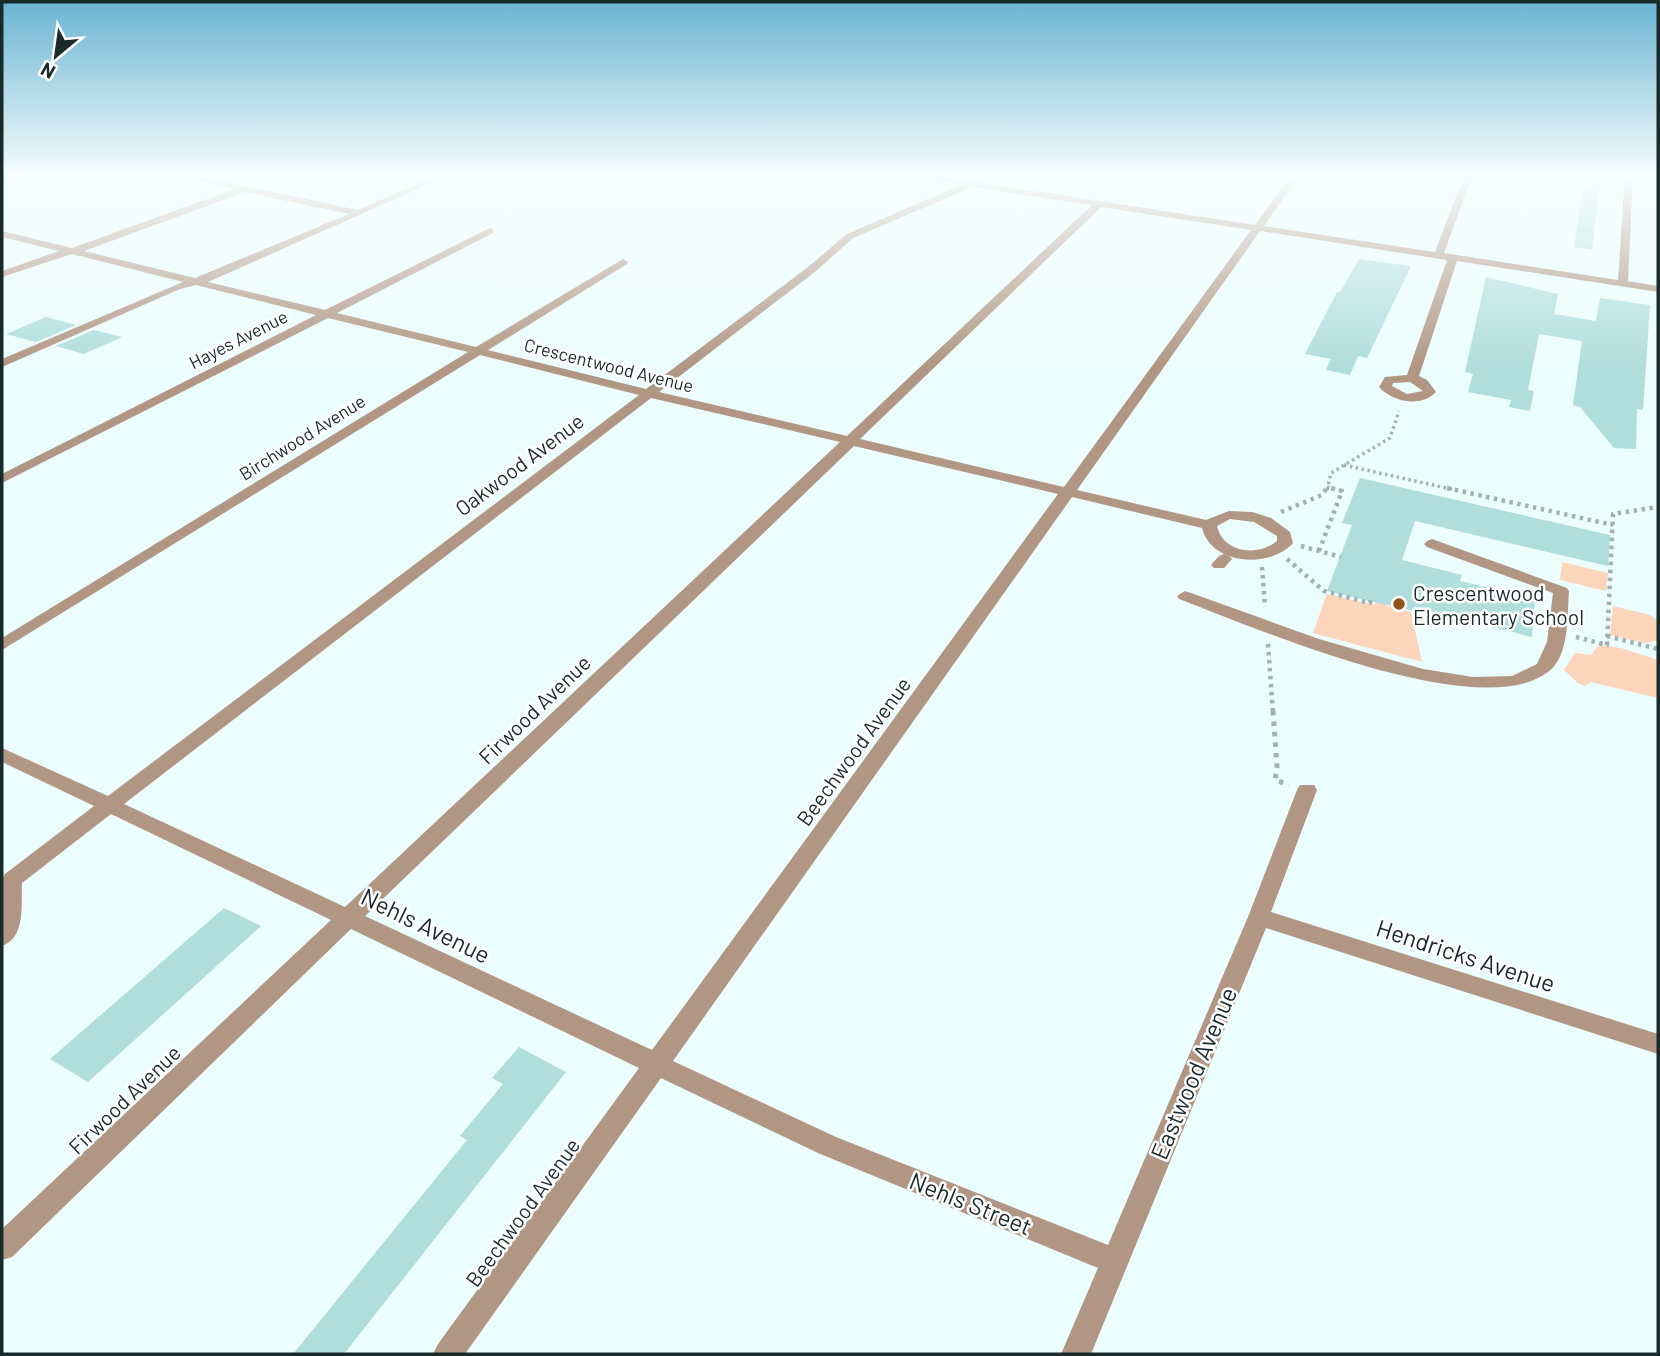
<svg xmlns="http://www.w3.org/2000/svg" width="1660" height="1356" font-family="Barlow,sans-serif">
<rect width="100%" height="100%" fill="#ebfdfc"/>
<g fill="#fcd5bb">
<polygon points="1562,562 1608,573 1606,591 1560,580"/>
<polygon points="1327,594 1374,605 1376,599 1388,602 1387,606 1411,612 1422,662 1313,633"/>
<polygon points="1613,606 1650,615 1658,621 1658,641 1645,643 1610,635"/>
<polygon points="1599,645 1621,648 1658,660 1658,698 1591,682 1585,686 1578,683 1564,670 1575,653 1591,655"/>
</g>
<g fill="#b0dedc">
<polygon points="1583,189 1599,191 1592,250 1574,247"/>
<polygon points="1359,259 1411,266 1367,358 1358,356 1350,375 1326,370 1331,359 1305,354 1337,292 1340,292"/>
<polygon points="1486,277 1558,294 1554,314 1596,321 1600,298 1650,305 1643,410 1637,409 1636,449 1614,448 1580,407 1573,405 1582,341 1539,334 1528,390 1534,391 1530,411 1509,407 1511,400 1468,392 1473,374 1465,372"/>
<polygon points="46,317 76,325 36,342 6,334"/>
<polygon points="94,330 122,337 84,354 56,346"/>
<polygon points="1360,478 1610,535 1608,566 1415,521 1402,560 1462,575 1460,581 1535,599 1532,637 1414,607 1413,611 1327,591 1352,525 1342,523"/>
<polygon points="224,908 261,926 88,1082 50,1059"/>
<polygon points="519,1047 566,1072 344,1354 293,1354 467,1140 460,1136 503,1084 492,1078"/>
</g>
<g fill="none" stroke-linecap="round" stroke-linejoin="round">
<g stroke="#a0b2b1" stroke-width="3.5" stroke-dasharray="2.5 3.5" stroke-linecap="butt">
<polyline points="1344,465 1455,490"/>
<polyline points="1327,487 1337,490"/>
<polyline points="1327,490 1331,473 1390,438 1399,411"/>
</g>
<g stroke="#a0b2b1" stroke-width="4.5" stroke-dasharray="3.5 4.5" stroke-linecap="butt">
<polyline points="1447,488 1613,525"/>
<polyline points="1281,512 1322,495 1327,488"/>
<polyline points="1301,546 1341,557"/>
<polyline points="1319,551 1342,491 1331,488"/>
<polyline points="1287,559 1324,591 1370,603 1372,596"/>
<polyline points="1262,567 1265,607"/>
<polyline points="1607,636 1658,649"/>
<polyline points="1576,637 1607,645 1613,514 1658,507"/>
<polyline points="1268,644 1273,713"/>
</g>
<polyline stroke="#a0b2b1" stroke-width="5" stroke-dasharray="4.5 6" stroke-linecap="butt" points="1273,711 1277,767 1275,780 1289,785"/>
<g fill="#b19683" fill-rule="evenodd">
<path d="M180,176H198L358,210L435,176H447L208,282L325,310L490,228L493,229V233L337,313L476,347L623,259L628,262L627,264L488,350L646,389L808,267L847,234L961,185L914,176H937L1255,225L1290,176H1299L1264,226L1435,252L1464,176H1472L1444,253L1618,280L1625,176H1633L1628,281L1658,286V292L1457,261L1419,376L1427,380L1436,392C1421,408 1393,402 1379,387L1385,377L1407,375L1447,260L1260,231L1077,490L1206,520L1229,511L1252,512L1271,518L1290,532L1293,543C1270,569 1211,565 1202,528L1072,497L673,1061L836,1137L1108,1245L1248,917L1297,790L1300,785H1314L1317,790L1271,912L1658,1034V1054L1266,928L1091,1354H1061L1098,1268L818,1153L661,1078L465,1354H433L438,1344L639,1068L351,929L12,1257L2,1260V1229L331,920L111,814L22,883C21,904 26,938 2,946V880L5,874L94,806L2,762V748L108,796L639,395L480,355L2,650V638L468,352L328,318L2,483V474L316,315L196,285L180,289L2,367V359L183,282L72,254L2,277V271L59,251L2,237V231L72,248L235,189ZM973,187L1092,205L847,436L659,392L816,271L853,238ZM245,192L349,214L195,278L84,251ZM1101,207L1251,230L1064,487L860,439ZM1410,382L1423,391L1407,394L1392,386L1393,383ZM651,398L840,442L345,907L124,804ZM854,446L1058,494L652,1050L365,916ZM1230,519L1254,522L1277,536V541C1258,557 1223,553 1217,526Z"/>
<path d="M1432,539L1567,588L1569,591C1567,615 1570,656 1548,672C1478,725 1256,628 1179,599L1177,596L1185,591L1191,593L1319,639L1423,669L1473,677L1512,676L1537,664L1547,642L1553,593L1427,547L1424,544L1427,541Z"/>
<polygon points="1224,554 1229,556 1232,559 1224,568 1214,568 1211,565 1219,556"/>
</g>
</g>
<linearGradient id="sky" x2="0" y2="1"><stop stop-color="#69b3d1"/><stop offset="0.48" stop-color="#f6fefe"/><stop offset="1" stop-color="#f6fefe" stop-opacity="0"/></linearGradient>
<rect width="1660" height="366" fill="url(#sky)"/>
<circle fill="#92521c" stroke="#fff" stroke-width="2.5" cx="1399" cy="604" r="7"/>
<g text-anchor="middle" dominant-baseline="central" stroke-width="5" stroke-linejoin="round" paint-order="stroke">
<g font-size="18" fill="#192a2a" stroke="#fff">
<text transform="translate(238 339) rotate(-27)">Hayes Avenue</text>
<text transform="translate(609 365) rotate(14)">Crescentwood Avenue</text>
<text transform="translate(302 437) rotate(-32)">Birchwood Avenue</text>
</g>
<g font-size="21" fill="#192a2a" stroke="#fff">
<text transform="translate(519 464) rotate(-37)">Oakwood Avenue</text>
<text transform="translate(534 709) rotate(-44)">Firwood Avenue</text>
<text transform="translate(853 751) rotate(-54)">Beechwood Avenue</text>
<text transform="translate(124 1099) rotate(-44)">Firwood Avenue</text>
<text transform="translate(522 1212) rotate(-54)">Beechwood Avenue</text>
</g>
<g font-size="21" fill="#192a2a" stroke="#fff" text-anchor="start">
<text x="1413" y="592">Crescentwood<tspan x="1413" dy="24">Elementary School</tspan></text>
</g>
<g font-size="24" fill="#192a2a" stroke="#fff">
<text transform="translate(426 925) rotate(26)">Nehls Avenue</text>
<text transform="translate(1466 955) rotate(18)">Hendricks Avenue</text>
<text transform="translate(1193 1073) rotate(-67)">Eastwood Avenue</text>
<text transform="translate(971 1203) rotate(22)">Nehls Street</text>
</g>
</g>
<rect width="1660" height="1356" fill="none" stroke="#192a2a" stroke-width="7"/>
<g transform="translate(56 56) rotate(209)" stroke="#ffffff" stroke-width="5" paint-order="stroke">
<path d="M0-5L12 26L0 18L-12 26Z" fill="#192a2a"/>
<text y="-10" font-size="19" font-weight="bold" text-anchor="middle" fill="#192a2a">N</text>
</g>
</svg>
